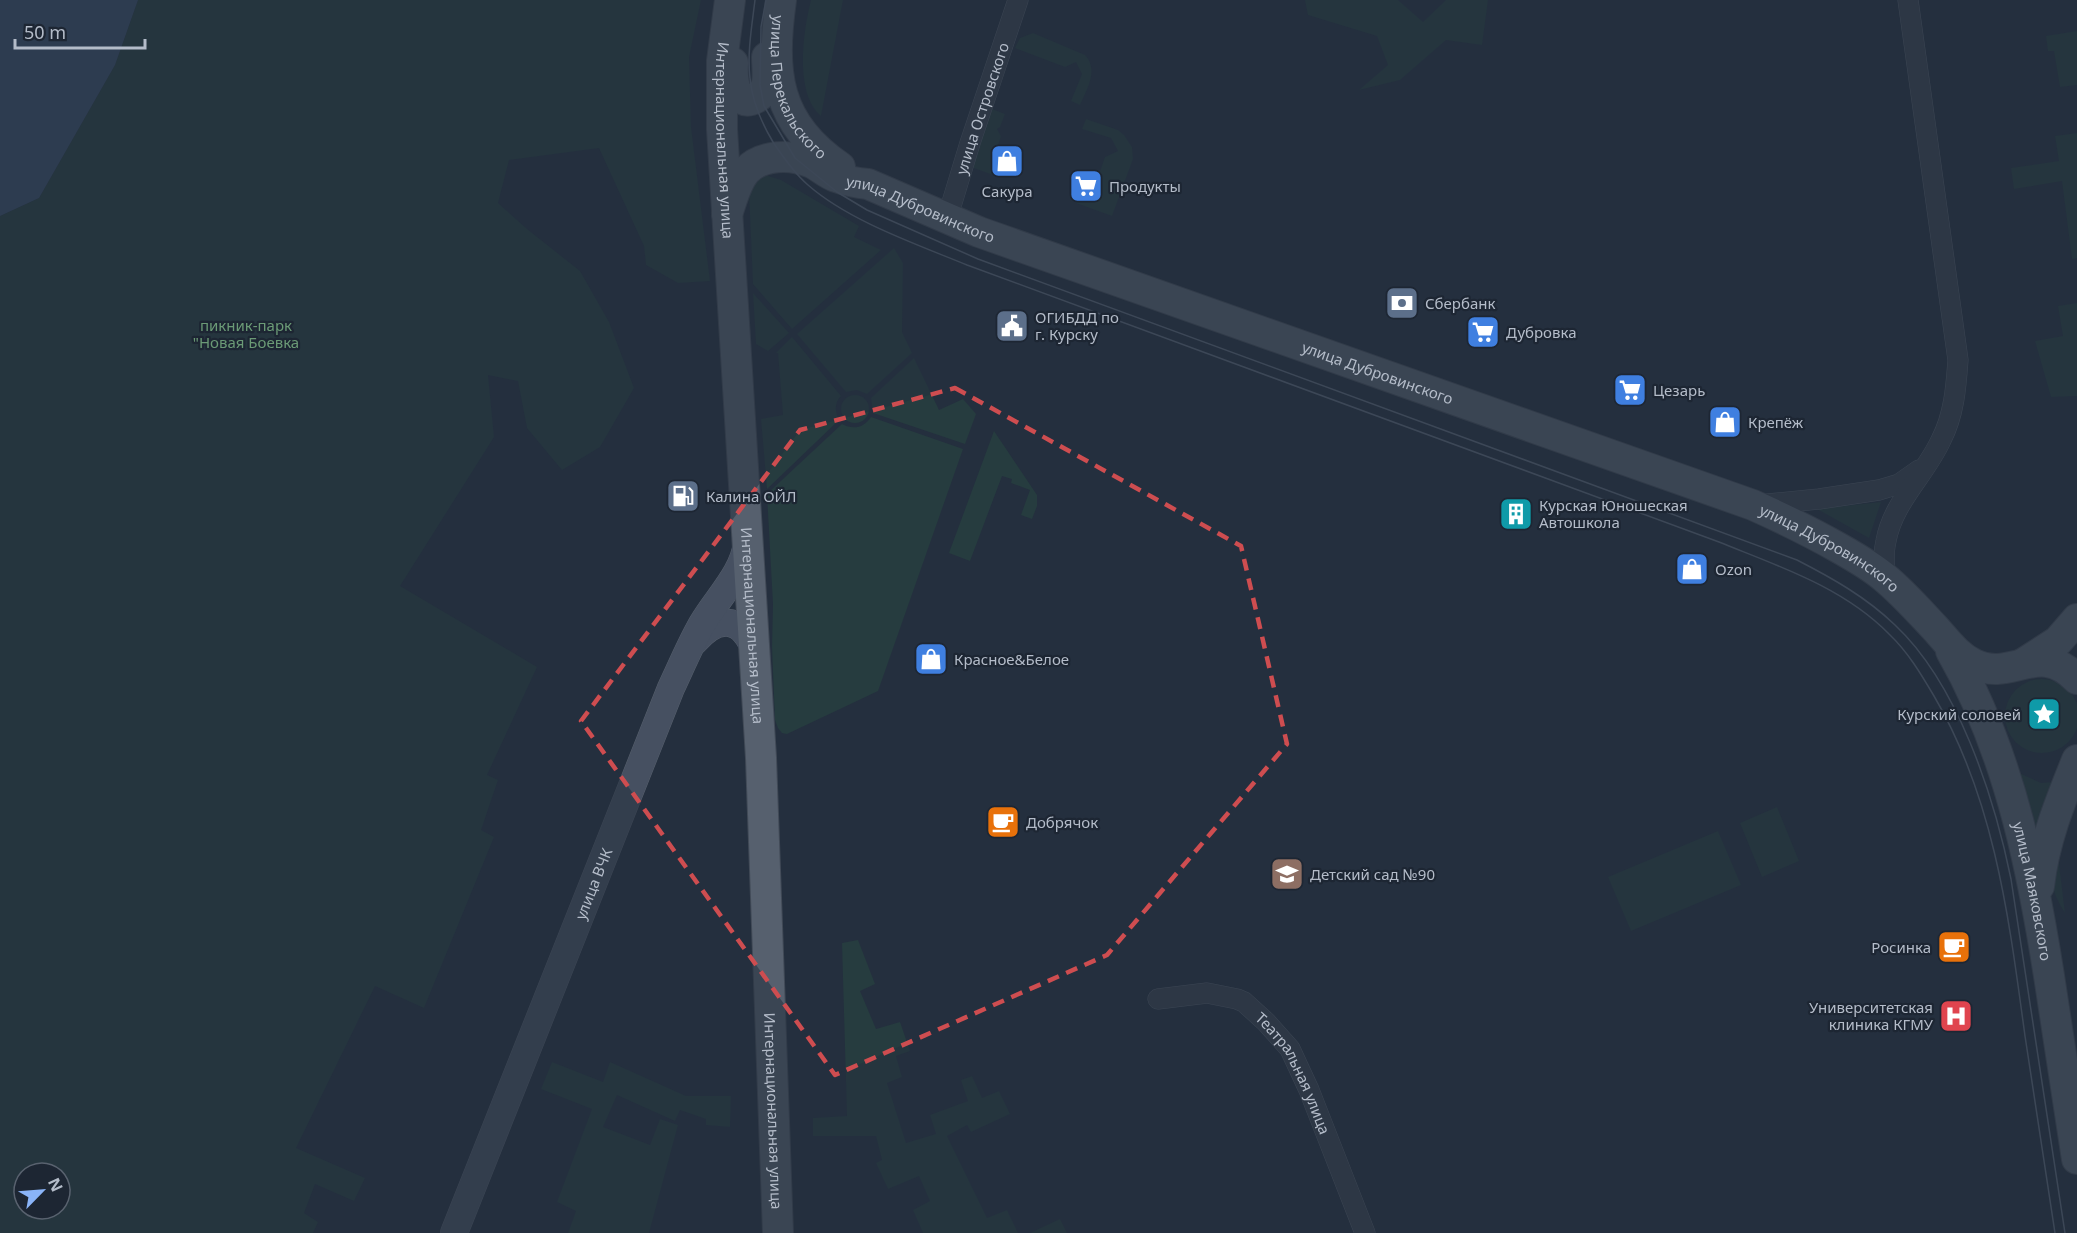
<svg xmlns="http://www.w3.org/2000/svg" width="2077" height="1233" font-family="'Noto Sans',sans-serif">
<rect width="100%" height="100%" fill="#242f3e"/>
<g fill="#263c3f" fill-rule="evenodd">
<path d="M138,0H701L689,57L691,127L710,281L678,283L646,265L644,246L599,148L509,160L498,203L527,229L580,271L609,322L634,388L600,447L562,470L527,428L518,381L488,375L494,437L400,586L537,667L487,775L498,780L481,830L494,837L424,1008L375,986L296,1148L365,1178L354,1201L315,1184L304,1213L318,1222L313,1233H0V216L39,198L115,65ZM24,1173H60V1209H24Z"/>
<path d="M811,0H843L821,116C794,94 803,31 811,0Z"/>
<polygon points="1305,0 1398,0 1423,22 1446,0 1488,0 1482,45 1446,40 1400,80 1359,90 1388,65 1377,36 1308,15"/>
<polygon points="2077,31 2077,85 2060,87 2054,51 2048,51 2046,36"/>
<path d="M1033,33L1085,55C1099,70 1087,89 1080,105L1071,101L1082,74L1076,62L1065,67L1015,48L1020,38Z"/>
<polygon points="992,109 1005,114 1000,127 997,129 1001,136 992,163 999,166 996,176 971,167"/>
<polygon points="1086,119 1118,130 1124,135 1132,147 1133,159 1112,216 1076,203 1080,190 1092,194 1105,157 1118,151 1111,138 1082,129"/>
<polygon points="2077,133 2077,258 2072,259 2062,181 2014,189 2011,168 2059,161 2055,136"/>
<polygon points="765,175 781,180 859,226 854,237 881,250 792,329 753,284 749,191 753,182"/>
<polygon points="894,248 903,263 902,332 912,353 867,394 857,390 846,392 797,334"/>
<polygon points="753,293 789,333 768,351 756,344"/>
<polygon points="2077,303 2077,396 2051,397 2035,341 2063,336 2058,306"/>
<path d="M792,337L841,396C834,403 835,412 839,420L767,489L761,419L783,415L778,353H776Z"/>
<polygon points="914,358 939,410 963,399 976,414 965,444 873,413 871,398"/>
<circle cx="855" cy="409" r="14"/>
<path d="M871,417L963,449L878,691L787,734L782,733L778,728L775,720L772,647L773,604L767,494L842,424C853,430 864,428 871,417Z"/>
<polygon points="994,431 1037,495 1037,506 1032,519 1021,515 1030,490 1011,483 1012,479 1002,476 970,561 949,553"/>
<polygon points="1881,502 1869,538 1817,509"/>
<circle cx="2042" cy="716" r="37"/>
<polygon points="2019,773 2041,783 2053,782 2035,832"/>
<polygon points="1777,807 1799,861 1762,877 1740,823"/>
<polygon points="1718,831 1741,885 1631,931 1608,877"/>
<path d="M2058,856L2065,913C2053,894 2046,876 2058,856Z"/>
<polygon points="858,940 875,984 860,991 876,1029 900,1022 910,1051 896,1056 902,1077 887,1083 906,1143 936,1134 930,1115 968,1101 961,1080 972,1076 982,1098 999,1091 1010,1114 971,1132 967,1125 947,1136 987,1218 1007,1210 1018,1233 923,1233 913,1210 930,1201 919,1176 888,1189 876,1163 882,1160 876,1136 813,1136 813,1118 847,1116 842,943"/>
<polygon points="552,1062 603,1082 610,1062 686,1096 731,1096 730,1127 706,1125 706,1119 680,1110 675,1121 617,1095 603,1127 650,1145 660,1119 678,1125 649,1233 568,1233 576,1211 557,1202 592,1109 541,1089"/>
<polygon points="1060,1219 1067,1233 1030,1233"/>
</g>
<polygon fill="#394c67" points="0,0 138,0 115,65 39,198 0,216"/>
<g fill="none" stroke-linecap="round" stroke-linejoin="round">
<g stroke="#565f6c" stroke-width="21">
<g id="minor">
<path id="s1" d="M947,219L970,143L1018,0"/>
<polyline points="1757,505 1819,499 1879,490 1899,484 1919,470"/>
<path d="M1885,577C1884,565 1883,553 1886,541C1893,502 1925,475 1941,440C1954,415 1956,388 1958,360L1908,0"/>
<path id="s2" d="M1158,999L1207,993L1237,999L1244,1002L1266,1022L1290,1049L1309,1090L1365,1233"/>
</g>
</g>
<g stroke="#565f6c" stroke-width="28">
<g id="secondary">
<path d="M695,641C717,616 740,615 754,648"/>
<path id="s3" d="M454,1233L671,688C681,667 690,645 702,624C717,598 744,573 747,542"/>
</g>
</g>
<g stroke="#414a57" stroke-width="32">
<g id="primary">
<path id="s4" d="M730,0L722,61V129L761,758L778,1233"/>
<path id="s5" d="M781,0C771,72 775,123 840,167"/>
<path d="M733,63C732,77 734,110 756,98C761,95 764,92 766,87C769,78 767,67 767,57"/>
<path id="s6" d="M727,214C732,201 736,182 746,171C762,154 791,154 812,163C820,167 827,174 836,177C847,181 857,183 868,184L979,232L1753,505C1782,518 1811,532 1839,548C1855,557 1871,566 1885,578C1903,593 1918,610 1934,627C1946,640 1957,656 1974,664C2012,683 2038,639 2077,679"/>
<path id="s7" d="M1951,651C2012,757 2035,881 2053,1002C2061,1054 2069,1106 2077,1159"/>
<polyline points="2024,663 2058,641 2077,619"/>
<path d="M2039,886C2044,841 2060,802 2077,760"/>
</g>
</g>
<use href="#minor" stroke="#38414e" stroke-width="20"/>
<use href="#secondary" stroke="#465061" stroke-width="27"/>
<use href="#primary" stroke="#56606e" stroke-width="30"/>
<g stroke="#5a6575" stroke-width="1.5">
<path d="M755,0C752,25 747,53 750,78C752,101 761,122 773,142C783,157 794,173 808,185C849,221 916,244 967,265L1719,542C1778,566 1843,587 1889,634C1908,652 1921,674 1934,696C1995,800 2009,919 2025,1036C2035,1101 2045,1167 2055,1233"/>
<path d="M766,0L761,27L760,85L764,106L795,158L837,192L867,210L978,259L1797,560C1832,578 1866,597 1895,625C1958,684 1994,796 2011,879L2065,1233"/>
</g>
</g>
<path d="M0 0H2077V1233H0ZM955,388L1241,546L1287,744L1107,955L835,1075L581,721L800,430Z" fill="#242f3e" fill-opacity=".55" fill-rule="evenodd"/>
<path fill="none" stroke="#ce4d50" stroke-width="4.5" stroke-dasharray="12 8" stroke-linejoin="round" d="M955,388L1241,546L1287,744L1107,955L835,1075L581,721L800,430Z"/>
<defs>
<g id="shop-square" transform="scale(1.725)"><rect x="-9" y="-9" width="18" height="18" rx="4" fill="#3f7fe0" stroke="#1d2633"/><path d="M-5-2.5h2.3a2.7 3.5 0 0 1 5.4 0H5L5.5 6h-11ZM-1.5-2.5h3a1.5 2.3 0 0 0-3 0Z" fill="#fff"/></g>
<g id="supermarket-square" transform="scale(1.725)"><rect x="-9" y="-9" width="18" height="18" rx="4" fill="#3f7fe0" stroke="#1d2633"/><path d="M-6-5.5h2.5l.6 2H6L4.5 2H-2.5L-4.4-4H-6ZM-1.5 3.2a1.3 1.3 0 1 0 .1 0ZM3 3.2a1.3 1.3 0 1 0 .1 0Z" fill="#fff"/></g>
<g id="bank-square" transform="scale(1.725)"><rect x="-9" y="-9" width="18" height="18" rx="4" fill="#5c6f8a" stroke="#1d2633"/><path d="M-6-4H6V4H-6ZM0-2.3a2.3 2.3 0 1 0 0 4.6a2.3 2.3 0 1 0 0-4.6Z" fill="#fff"/></g>
<g id="civic-square" transform="scale(1.725)"><rect x="-9" y="-9" width="18" height="18" rx="4" fill="#5c6f8a" stroke="#1d2633"/><path d="M-.6-6.5H3V-4.5H.6V-3L4-1V1h2V6H-6V1h2V-1L-.6-3ZM-1.2 2.5V6h2.4V2.5Z" fill="#fff"/></g>
<g id="fuel-square" transform="scale(1.725)"><rect x="-9" y="-9" width="18" height="18" rx="4" fill="#5c6f8a" stroke="#1d2633"/><path d="M-5.5-6h7V0h2V4h1.3V-2.5L3-4.5l.8-.8L6-3V5H2.5V1h-1V6h-7ZM-4.2-4.7v3.2H.2V-4.7Z" fill="#fff"/></g>
<g id="building-square" transform="scale(1.725)"><rect x="-9" y="-9" width="18" height="18" rx="4" fill="#0f9aa8" stroke="#1d2633"/><path d="M-4-6H4V6H1V3H-1V6H-4ZM-2.5-4.3h1.7v1.8h-1.7ZM.8-4.3h1.7v1.8H.8ZM-2.5-1h1.7V.8h-1.7ZM.8-1h1.7V.8H.8Z" fill="#fff"/></g>
<g id="sight-square" transform="scale(1.725)"><rect x="-9" y="-9" width="18" height="18" rx="4" fill="#0f9aa8" stroke="#1d2633"/><path d="M0-6L1.8-2.2L6-1.7L2.9 1.2L3.7 5.4L0 3.3L-3.7 5.4L-2.9 1.2L-6-1.7L-1.8-2.2Z" fill="#fff"/></g>
<g id="cafe-square" transform="scale(1.725)"><rect x="-9" y="-9" width="18" height="18" rx="4" fill="#e8710a" stroke="#1d2633"/><path d="M-5.5-4.5H6V0H3Q3 3.5 0 3.5H-2.5Q-5.5 3.5-5.5 0ZM3-3.2v2h1.7v-2ZM-6 4.5H4V6H-6Z" fill="#fff"/></g>
<g id="school-square" transform="scale(1.725)"><rect x="-9" y="-9" width="18" height="18" rx="4" fill="#8d6e63" stroke="#1d2633"/><path d="M0-5L7-2L0 1L-7-2ZM-4 1L0 2.5L4 1V4Q0 6-4 4Z" fill="#fff"/></g>
<g id="hospital-square" transform="scale(1.725)"><rect x="-9" y="-9" width="18" height="18" rx="4" fill="#e0444e" stroke="#1d2633"/><path d="M-5-5h3v3.5h4V-5h3V5h-3V1.5h-4V5h-3Z" fill="#fff"/></g>
</defs>
<g fill-rule="evenodd">
<use href="#shop-square" x="1007" y="161"/>
<use href="#supermarket-square" x="1086" y="186"/>
<use href="#bank-square" x="1402" y="303"/>
<use href="#civic-square" x="1012" y="326"/>
<use href="#supermarket-square" x="1483" y="332"/>
<use href="#supermarket-square" x="1630" y="390"/>
<use href="#shop-square" x="1725" y="422"/>
<use href="#fuel-square" x="683" y="496"/>
<use href="#building-square" x="1516" y="514"/>
<use href="#shop-square" x="1692" y="569"/>
<use href="#shop-square" x="931" y="659"/>
<use href="#sight-square" x="2044" y="714"/>
<use href="#cafe-square" x="1003" y="822"/>
<use href="#school-square" x="1287" y="874"/>
<use href="#cafe-square" x="1954" y="947"/>
<use href="#hospital-square" x="1956" y="1016"/>
</g>
<g text-anchor="middle" dominant-baseline="central" stroke-width="4.5" stroke-linejoin="round" paint-order="stroke">
<g font-size="15" fill="#b4bcc9" stroke="#1d2633">
<text stroke="none"><textPath href="#s5" startOffset="93">улица Перекальского</textPath></text>
<text stroke="none"><textPath href="#s1" startOffset="116">улица Островского</textPath></text>
<text stroke="none"><textPath href="#s4" startOffset="141">Интернациональная улица</textPath></text>
<text stroke="none"><textPath href="#s6" startOffset="236">улица Дубровинского</textPath></text>
<text stroke="none"><textPath href="#s6" startOffset="722">улица Дубровинского</textPath></text>
<text stroke="none"><textPath href="#s6" startOffset="1208">улица Дубровинского</textPath></text>
<text stroke="none"><textPath href="#s4" startOffset="627">Интернациональная улица</textPath></text>
<text stroke="none"><textPath href="#s3" startOffset="376">улица ВЧК</textPath></text>
<text stroke="none"><textPath href="#s7" startOffset="255">улица Маяковского</textPath></text>
<text stroke="none"><textPath href="#s2" startOffset="176">Театральная улица</textPath></text>
<text stroke="none"><textPath href="#s4" startOffset="1113">Интернациональная улица</textPath></text>
</g>
<g font-size="15" fill="#b4bcc9" stroke="#1d2633" text-anchor="start">
<text x="1109" y="186">Продукты</text>
<text x="1007" y="191" text-anchor="middle">Сакура</text>
<text x="1425" y="303">Сбербанк</text>
<text x="1035" y="317">ОГИБДД по<tspan x="1035" dy="17">г. Курску</tspan></text>
<text x="1506" y="332">Дубровка</text>
<text x="1653" y="390">Цезарь</text>
<text x="1748" y="422">Крепёж</text>
<text x="706" y="496">Калина ОЙЛ</text>
<text x="1539" y="505">Курская Юношеская<tspan x="1539" dy="17">Автошкола</tspan></text>
<text x="1715" y="569">Ozon</text>
<text x="954" y="659">Красное&amp;Белое</text>
<text x="2021" y="714" text-anchor="end">Курский соловей</text>
<text x="1026" y="822">Добрячок</text>
<text x="1310" y="874">Детский сад №90</text>
<text x="1931" y="947" text-anchor="end">Росинка</text>
<text x="1933" y="1007" text-anchor="end">Университетская<tspan x="1933" dy="17">клиника КГМУ</tspan></text>
</g>
<g font-size="15" fill="#6b9a76" stroke="#1d2633">
<text x="246" y="325">пикник-парк<tspan x="246" dy="17">"Новая Боевка</tspan></text>
</g>
</g>
<g transform="translate(42 1191) rotate(65)"><circle r="28" fill="#1d2633" stroke="#59626f" stroke-width="1.5"/>
<path d="M0-4.5L10 22L0 15L-10 22Z" fill="#8ab4f8"/>
<text y="-9" font-size="16" font-weight="bold" text-anchor="middle" fill="#b4bcc9">N</text>
</g>
<path d="M15 39v9h130v-9" fill="none" stroke="#b4bcc9" stroke-width="3"/>
<text x="24" y="39" font-size="18" fill="#b4bcc9" stroke="#1d2633" stroke-width="4.5" paint-order="stroke">50 m</text>
</svg>
